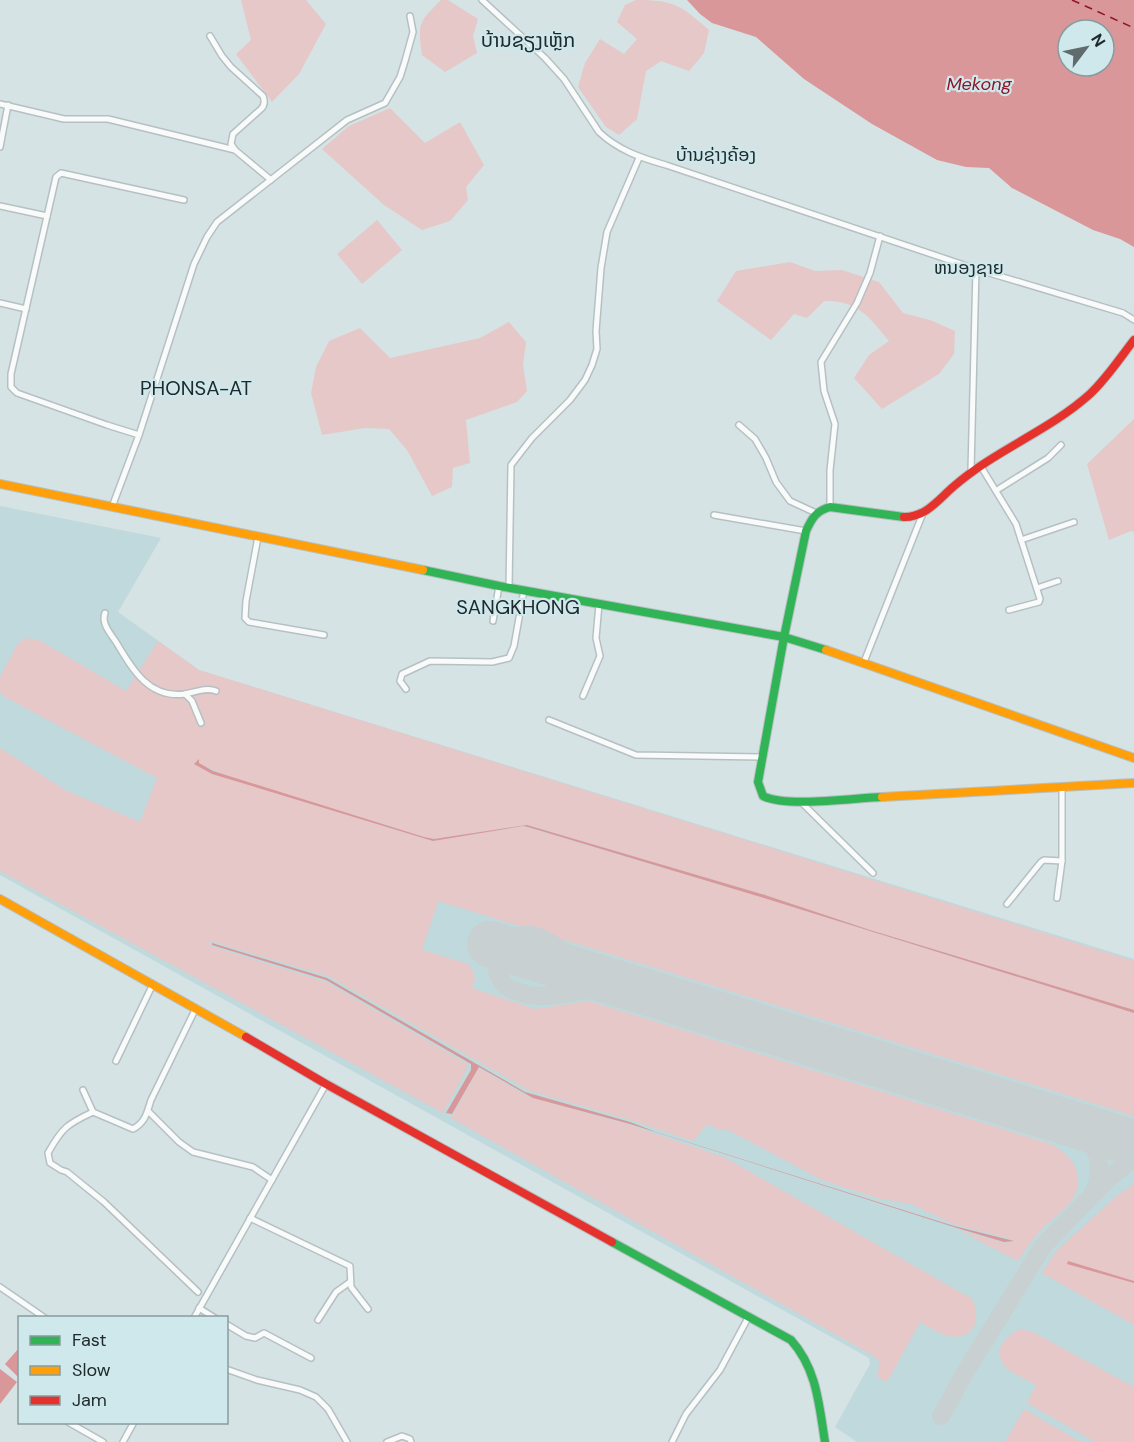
<svg xmlns="http://www.w3.org/2000/svg" width="1134" height="1442" font-family="'DM Sans','Noto Sans Lao',sans-serif">
<rect width="100%" height="100%" fill="#d5e3e5"/>
<polygon fill="#bfd9dc" points="0,506 161,538 118,612 199,670 1134,959 1134,1442 857,1442 835,1427 870,1364 869,1358 0,875"/>
<g fill="#e6c8c8">
<polygon points="241,0 306,0 326,24 299,74 272,102 236,54 251,40"/>
<path d="M441,0H448L478,19L473,36L477,53L445,72L422,55C418,23 418,23 441,0Z"/>
<path d="M636,0C675,0 680,5 709,30L704,53L689,71L661,61L646,71L637,119L619,135L606,127L578,87L585,63L600,39L624,54L637,39L617,22L625,5Z"/>
<polygon points="390,108 425,143 460,122 484,165 466,187 468,200 450,221 422,230 384,205 322,149 349,126"/>
<polygon points="377,220 402,250 362,284 337,254"/>
<path d="M790,262L815,271L842,270L879,282L903,313L930,320L955,331L954,354L939,374L882,409L854,378L869,355L889,341C869,317 858,300 824,301L807,318L794,314L771,340L717,301L736,271Z"/>
<polygon points="509,322 526,342 523,365 527,391 517,402 466,420 470,463 453,468 452,487 432,496 407,450 389,429 365,428 322,435 311,393 316,367 329,341 360,328 390,358 480,338"/>
<polygon points="1134,419 1134,532 1131,531 1109,540 1087,464"/>
<path d="M27,638L39,640L126,691L158,641L199,670L1134,961V1010L870,930L765,895L527,825L434,839L424,837C362,817 299,800 237,780C228,776 200,763 194,764L212,774L433,841L523,826L764,898L1134,1013V1116L438,901L422,950L469,964L475,976L472,988L535,1009L589,1001L1051,1144C1075,1157 1089,1180 1068,1205C1060,1214 1049,1221 1041,1230C1032,1239 1025,1250 1018,1261L958,1230L1004,1243L1015,1240L953,1224L911,1204L877,1198L822,1180L728,1130L717,1129L708,1124C701,1129 700,1136 692,1141L631,1120L530,1091L328,976L210,941V946L326,982L469,1065L443,1113L0,871V748L65,790L140,822L157,778L3,696L0,691V677L18,643Z"/>
<path d="M479,1068L527,1096L630,1125L726,1158L972,1299C983,1321 972,1343 945,1335C937,1333 928,1326 920,1322L887,1382L878,1377L879,1361L874,1356L451,1118Z"/>
<polygon points="1134,1184 1134,1325 1042,1273 1056,1251 1119,1194"/>
<path d="M1020,1329L1033,1332L1134,1387V1442H1095L1027,1403L1036,1385C1028,1380 1018,1376 1010,1371C990,1355 1002,1338 1020,1329Z"/>
<polygon points="1024,1409 1081,1442 1005,1442"/>
</g>
<g fill="#d99799" fill-rule="evenodd">
<path d="M687,0H1134V247L1120,239L1093,230L1012,188L989,168L966,167L937,160L872,124L804,79L756,37L712,23L700,14ZM1068,30H1104V66H1068Z"/>
<polygon points="199,759 199,763 213,771 424,837 434,839 527,825 765,895 870,930 1134,1010 1134,1013 764,898 528,827 523,826 433,841 212,774 194,764"/>
<polygon points="212,943 327,978 525,1092 630,1122 656,1132 954,1226 1014,1241 1004,1242 957,1228 630,1124 533,1098 479,1067 452,1114 446,1113 471,1070 471,1064 326,980 212,945"/>
<polygon points="1068,1261 1134,1281 1134,1283 1067,1264"/>
<polygon points="19,1348 19,1378 5,1364"/>
<polygon points="0,1369 17,1382 0,1404"/>
</g>
<g fill="none" stroke-linecap="round" stroke-linejoin="round">
<polyline stroke="#8e1526" stroke-width="1.5" stroke-dasharray="8 6" stroke-linecap="butt" points="1072,0 1134,28"/>
<g stroke="#c8d0d2" stroke-width="18">
<path d="M598,977C585,967 547,937 532,935C504,930 484,968 507,987C513,991 522,993 529,995C546,999 596,988 616,986H629L640,990"/>
<path d="M1079,1126C1098,1145 1105,1166 1094,1192"/>
<polyline points="941,1416 966,1371 1043,1246 1109,1178 1134,1158"/>
</g>
<polyline stroke="#c8d0d2" stroke-width="46" points="490,944 1134,1143"/>
<g stroke="#b6c0c2" stroke-width="8">
<g id="street">
<path d="M482,0L545,58L564,79L599,132C618,150 641,158 666,165L976,269L1123,313L1134,320"/>
<path d="M210,36L222,56L231,67L263,96C265,101 265,105 261,109L233,134L231,144L235,150"/>
<polyline points="0,104 64,119 108,119 235,150 271,180"/>
<polyline points="0,147 8,105"/>
<polyline points="0,206 47,216"/>
<polyline points="0,303 26,309"/>
<polyline points="739,425 755,439 766,458 776,482 790,501 816,513"/>
<polyline points="139,435 107,425 17,393 11,387 11,374 56,177 61,173 184,200"/>
<polyline points="980,465 1016,524 1040,599 1039,602 1009,610"/>
<polyline points="971,470 976,269"/>
<polyline points="997,490 1048,458 1061,445"/>
<polyline points="112,507 139,435 194,264 207,237 217,222 347,120 385,103 400,77 405,61 413,32 410,16"/>
<polyline points="830,507 830,470 835,424 824,391 821,362 857,303 870,273 880,236"/>
<polyline points="714,515 806,531"/>
<polyline points="258,537 246,601 245,618 249,622 324,635"/>
<polyline points="1021,540 1074,522"/>
<polyline points="509,588 511,465 532,438 570,400 585,380 592,365 597,349 596,331 601,268 607,232 639,158"/>
<polyline points="1037,588 1058,581"/>
<path d="M105,613C101,623 110,633 116,642C132,669 149,699 185,694C195,692 207,687 216,691"/>
<polyline points="493,621 499,586"/>
<polyline points="864,662 923,513"/>
<polyline points="406,689 400,681 402,674 430,661 492,662 509,658 514,646 524,590"/>
<polyline points="185,694 192,701 201,723"/>
<polyline points="583,696 600,656 596,638 599,604"/>
<polyline points="549,720 636,755 761,757"/>
<polyline points="800,801 873,873"/>
<polyline points="1057,898 1062,861 1062,787"/>
<polyline points="1007,904 1041,862 1044,860 1062,861"/>
<path d="M196,1008L151,1100C147,1112 146,1122 133,1129L93,1112C67,1124 62,1128 48,1153L50,1163L61,1170L67,1172L104,1202L198,1292"/>
<polyline points="116,1061 153,984"/>
<polyline points="83,1090 93,1112"/>
<polyline points="149,1112 179,1142 193,1152 253,1167 272,1180"/>
<polyline points="250,1218 350,1266 351,1287 368,1309"/>
<polyline points="0,1287 45,1318"/>
<polyline points="199,1308 215,1318"/>
<polyline points="194,1318 326,1084"/>
<polyline points="318,1320 336,1292 350,1282"/>
<polyline points="226,1324 246,1336 255,1338 264,1333 311,1358"/>
<polyline points="226,1369 257,1380 300,1390 316,1397 328,1409 347,1442"/>
<polyline points="68,1422 103,1442"/>
<polyline points="123,1442 134,1422"/>
<polyline points="387,1442 402,1436 410,1439 411,1442"/>
<polyline points="672,1442 686,1414 720,1370 749,1316"/>
</g>
</g>
<g stroke="#b6c0c2" stroke-width="10">
<g id="fast">
<polyline points="423,570 499,586 784,637 826,650"/>
<path d="M882,797C854,798 787,808 763,796L758,782L784,637L806,531C812,518 816,511 830,507L904,517"/>
<path d="M612,1242L791,1340C817,1369 819,1405 825,1442"/>
</g>
</g>
<g stroke="#b6c0c2" stroke-width="10">
<g id="slow">
<polyline points="0,484 423,570"/>
<polyline points="826,650 1134,758"/>
<polyline points="882,797 1134,783"/>
<polyline points="0,899 246,1037"/>
</g>
</g>
<g stroke="#b6c0c2" stroke-width="10">
<g id="jam">
<path d="M904,517C926,517 938,500 953,487C995,450 1049,431 1090,394C1107,378 1120,358 1134,340"/>
<polyline points="246,1037 326,1084 612,1242"/>
</g>
</g>
<use href="#street" stroke="#f9fbfb" stroke-width="5"/>
<use href="#fast" stroke="#30b455" stroke-width="8"/>
<use href="#slow" stroke="#ff9f0a" stroke-width="8"/>
<use href="#jam" stroke="#e5322d" stroke-width="8"/>
</g>
<g text-anchor="middle" dominant-baseline="central" stroke-width="4.5" stroke-linejoin="round" paint-order="stroke">
<g font-size="18" font-style="italic" fill="#8e1526" stroke="#cee8ec">
<text x="979" y="84">Mekong</text>
</g>
<g font-size="18" fill="#202a2c" stroke="#cee8ec">
<text x="716" y="155">ບ້ານຊ່າງຄ້ອງ</text>
<text x="969" y="268">ຫນອງຊາຍ</text>
</g>
<g font-size="20" fill="#202a2c" stroke="#cee8ec">
<text x="528" y="40">ບ້ານຊຽງເຫຼັກ</text>
<text x="196" y="388">PHONSA-AT</text>
<text x="518" y="607">SANGKHONG</text>
</g>
</g>
<rect x="18" y="1316" width="210" height="108" fill="#cee8ec" stroke="#889c9f" stroke-width="1.5"/>
<rect x="30" y="1336" width="30" height="9" fill="#30b455" stroke="#889c9f" stroke-width="1.5"/>
<text x="72" y="1346" font-size="18" fill="#202a2c">Fast</text>
<rect x="30" y="1366" width="30" height="9" fill="#ff9f0a" stroke="#889c9f" stroke-width="1.5"/>
<text x="72" y="1376" font-size="18" fill="#202a2c">Slow</text>
<rect x="30" y="1396" width="30" height="9" fill="#e5322d" stroke="#889c9f" stroke-width="1.5"/>
<text x="72" y="1406" font-size="18" fill="#202a2c">Jam</text>
<g transform="translate(1086 48) rotate(58)"><circle r="28" fill="#cee8ec" stroke="#889c9f" stroke-width="1.5"/>
<path d="M0-4.5L10 22L0 15L-10 22Z" fill="#5f6b6d"/>
<text y="-9" font-size="16" font-weight="bold" text-anchor="middle" fill="#202a2c">N</text>
</g>
</svg>
